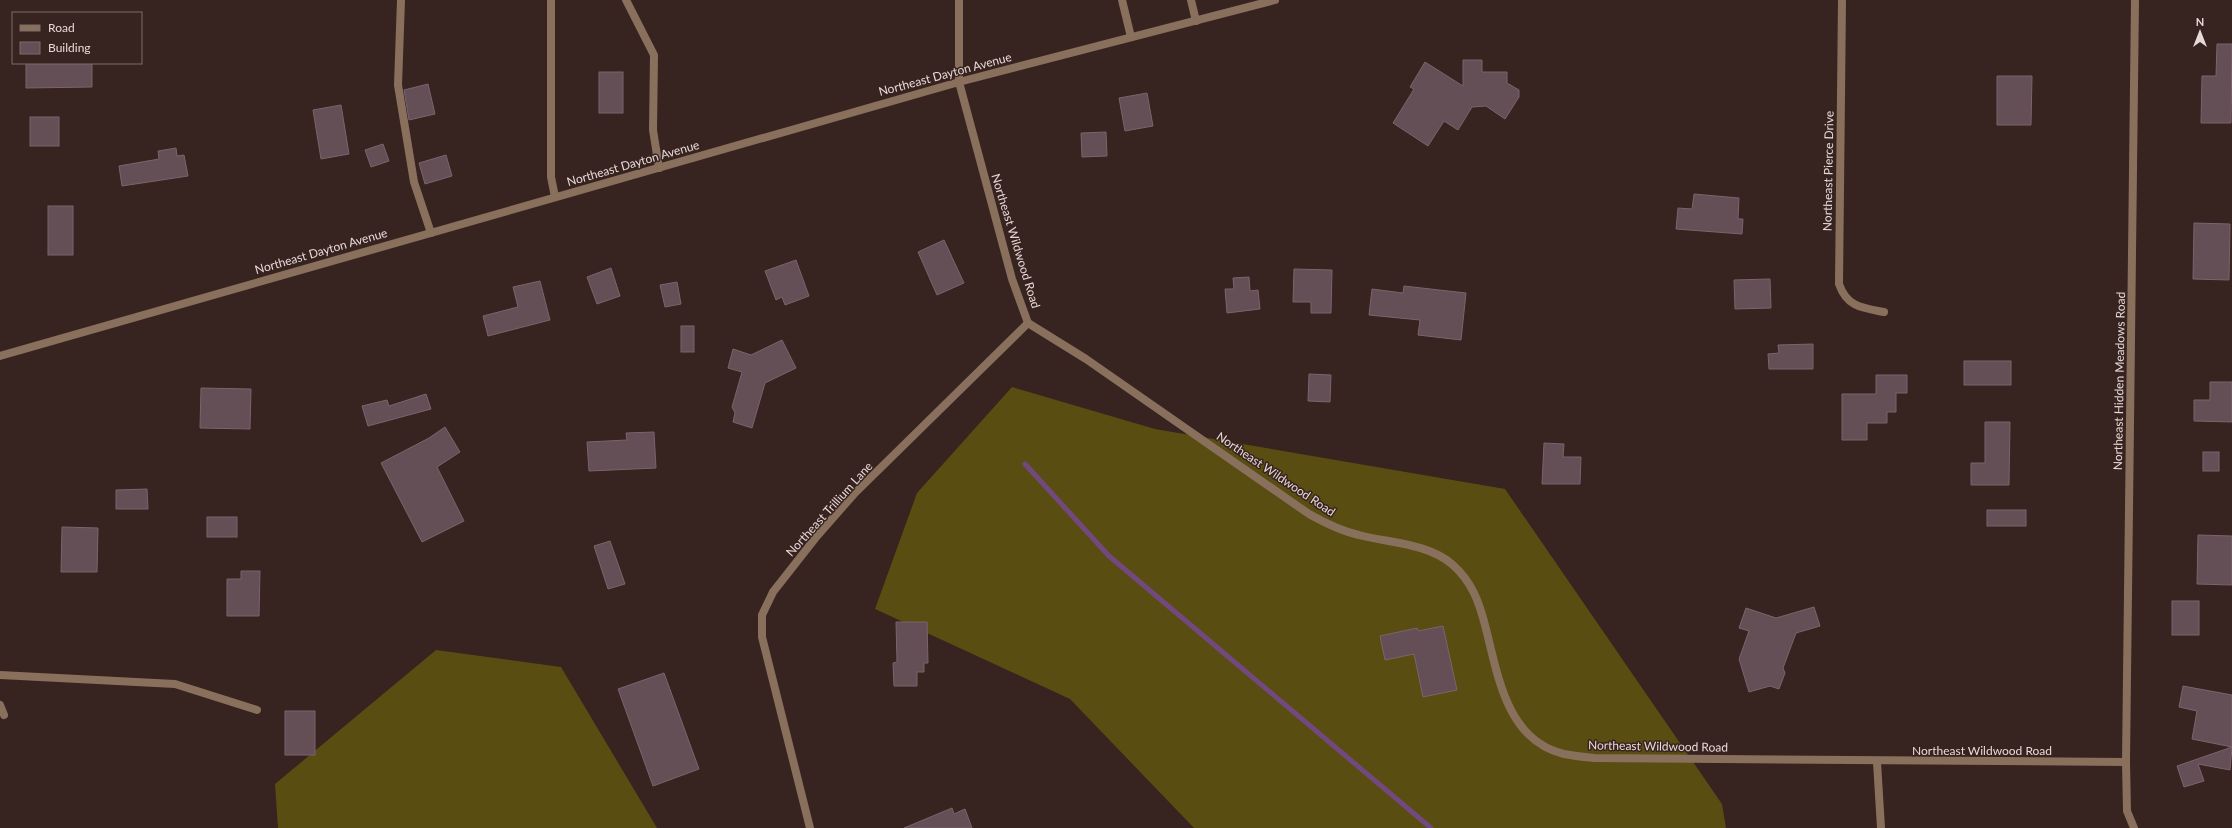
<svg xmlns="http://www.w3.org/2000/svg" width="2232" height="828" font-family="Lato,sans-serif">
<rect width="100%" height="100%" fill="#372320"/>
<g fill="#5a4d11">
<polygon points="1012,387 1155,429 1505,489 1722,804 1726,828 1194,828 1070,699 875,609 917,493"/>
<polygon points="436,650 561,667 657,828 278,828 275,784"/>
</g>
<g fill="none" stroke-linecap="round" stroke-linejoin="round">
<polyline stroke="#72497f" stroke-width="5" points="1025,464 1109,556 1431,828"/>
</g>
<g fill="#644f57" stroke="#7b646d">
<polygon points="2217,44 2232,44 2231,123 2201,123 2202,76 2216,76"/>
<polygon points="1463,60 1482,60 1482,72 1507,72 1507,83 1519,90 1519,97 1505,119 1486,106 1472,107 1458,130 1444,121 1428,146 1393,123 1414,89 1410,87 1425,62 1463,86"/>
<polygon points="26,63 92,63 92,87 26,88"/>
<rect x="599" y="72" width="24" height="41"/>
<polygon points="1997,76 2032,76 2031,125 1997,125"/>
<polygon points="428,84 435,114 409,120 404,90"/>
<polygon points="1147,93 1153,126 1125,131 1119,98"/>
<polygon points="341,105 349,154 321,159 313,110"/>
<rect x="30" y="117" width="29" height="29"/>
<polygon points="1106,132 1107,156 1082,157 1081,133"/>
<polygon points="383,144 389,161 371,167 365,150"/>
<polygon points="176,148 177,156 184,155 188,176 122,186 119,166 159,159 158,151"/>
<polygon points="446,155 452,176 425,184 419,163"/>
<polygon points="1694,194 1739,198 1738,219 1743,219 1742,234 1676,229 1678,208 1692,209"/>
<rect x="48" y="206" width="25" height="49"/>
<polygon points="2194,223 2230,224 2229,280 2193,279"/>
<polygon points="944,240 964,283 937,295 918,252"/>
<polygon points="796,260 809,296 785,305 782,297 776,300 765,271"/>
<polygon points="611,268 620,296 597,304 587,277"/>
<polygon points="1294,269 1332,270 1331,313 1311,313 1311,302 1293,302"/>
<polygon points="1249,277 1250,291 1258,290 1260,309 1227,313 1225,289 1234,289 1233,278"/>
<polygon points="1770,279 1771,308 1735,309 1734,280"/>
<polygon points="540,281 550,320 488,336 483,316 518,307 513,287"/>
<polygon points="677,282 681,304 665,307 660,285"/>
<polygon points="1404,286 1466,293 1461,340 1418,335 1420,320 1369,315 1372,289 1403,293"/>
<rect x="681" y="326" width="13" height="26"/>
<polygon points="782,340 796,368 765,383 752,428 733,422 735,413 732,407 742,372 728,368 733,349 751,355"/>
<polygon points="1813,344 1813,369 1769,369 1768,354 1779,353 1778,345"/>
<rect x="1964" y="361" width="47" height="24"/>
<polygon points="1309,374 1331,375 1330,402 1308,401"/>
<polygon points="1876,375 1907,375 1907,393 1896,393 1896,412 1887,412 1887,423 1867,423 1867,440 1842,440 1842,394 1876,394"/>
<polygon points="2210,382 2232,382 2232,422 2194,421 2194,400 2210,400"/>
<polygon points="201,388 251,389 250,429 200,428"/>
<polygon points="426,394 431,409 368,426 362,406 387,400 389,406"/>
<polygon points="1985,422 2010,422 2009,485 1971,485 1971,463 1985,463"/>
<polygon points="445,427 460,452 437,467 464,521 422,542 381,463 429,438"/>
<polygon points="654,432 656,468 589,471 587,442 627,440 626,433"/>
<polygon points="1544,443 1564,444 1563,457 1581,457 1580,484 1542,484"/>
<rect x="2203" y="452" width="16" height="19"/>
<polygon points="147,489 148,509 116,509 116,490"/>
<rect x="1987" y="510" width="39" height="16"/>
<rect x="207" y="517" width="30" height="20"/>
<polygon points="62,527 98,528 97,572 61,572"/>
<polygon points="2198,535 2232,536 2232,585 2197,584"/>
<polygon points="610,541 625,584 608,589 594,546"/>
<polygon points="241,571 260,571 259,616 227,616 227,579 241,579"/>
<rect x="2172" y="601" width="27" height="34"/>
<polygon points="1814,607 1820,626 1796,633 1783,668 1785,673 1779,689 1770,686 1749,692 1739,659 1749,631 1739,628 1746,608 1776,618"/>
<polygon points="896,622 927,622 928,663 924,663 924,672 917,672 917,686 894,686 893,663 897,662"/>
<polygon points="1443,626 1457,690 1423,697 1414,654 1385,660 1380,636 1417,628 1418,631"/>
<polygon points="664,673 699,769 653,786 618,689"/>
<polygon points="2183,686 2232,695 2232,747 2192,739 2197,711 2179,707"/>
<rect x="285" y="711" width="30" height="44"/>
<polygon points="2232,747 2230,770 2198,764 2204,781 2184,787 2177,766"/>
<polygon points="952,808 954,814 965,809 972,828 904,828"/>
</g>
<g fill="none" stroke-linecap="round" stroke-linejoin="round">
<g stroke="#89705c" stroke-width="8">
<polyline points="401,0 398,85 414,182 431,233"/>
<polyline points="551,0 551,177 555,197"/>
<polyline points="626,0 654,55 653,130 659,168"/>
<polyline points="1122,0 1131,37"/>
<polyline points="1191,0 1196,21"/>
<polyline points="959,82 959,0"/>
<polyline points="0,675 175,684 257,710"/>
</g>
<g stroke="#89705c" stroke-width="8">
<path d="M1842,0L1839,284C1847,307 1862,308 1884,312"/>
<path d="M959,82L1012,279L1028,323L1086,359L1309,514C1325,523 1341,531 1359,535C1389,543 1428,543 1453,565C1472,582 1479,602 1485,625C1498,675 1506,740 1564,754C1574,756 1585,757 1594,758L2126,762"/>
<polyline points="0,705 4,715"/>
<polyline points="1877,762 1881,828"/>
<polyline points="810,828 762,637 762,615 773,592 817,536 854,494 1028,323"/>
<polyline points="2134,828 2127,811 2126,762 2135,0"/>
</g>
<polyline stroke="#89705c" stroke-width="8" points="0,356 959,82 1275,0"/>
</g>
<g text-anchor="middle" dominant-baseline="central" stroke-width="3" stroke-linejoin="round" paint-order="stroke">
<g font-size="12" fill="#e7d9d7" stroke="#372320">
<text transform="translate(945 74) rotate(-15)">Northeast Dayton Avenue</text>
<text transform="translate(633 163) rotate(-16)">Northeast Dayton Avenue</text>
<text transform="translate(1828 171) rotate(-89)">Northeast Pierce Drive</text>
<text transform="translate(1016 241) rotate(73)">Northeast Wildwood Road</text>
<text transform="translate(321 251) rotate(-16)">Northeast Dayton Avenue</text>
<text transform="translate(2119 381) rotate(-89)">Northeast Hidden Meadows Road</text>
<text transform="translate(1276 474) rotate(34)">Northeast Wildwood Road</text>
<text transform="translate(829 509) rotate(-48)">Northeast Trillium Lane</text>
<text transform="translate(1658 746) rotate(1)">Northeast Wildwood Road</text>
<text x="1982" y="750">Northeast Wildwood Road</text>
</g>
</g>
<rect x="12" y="12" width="130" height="52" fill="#372320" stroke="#7d6c69"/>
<rect x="20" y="25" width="20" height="6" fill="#89705c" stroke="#7d6c69"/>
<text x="48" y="32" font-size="12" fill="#e7d9d7">Road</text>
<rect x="20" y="42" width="20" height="12" fill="#644f57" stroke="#7d6c69"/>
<text x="48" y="52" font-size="12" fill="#e7d9d7">Building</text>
<g transform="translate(2200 32)" stroke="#372320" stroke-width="3" paint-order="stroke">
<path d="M0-3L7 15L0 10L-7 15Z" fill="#e7d9d7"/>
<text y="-6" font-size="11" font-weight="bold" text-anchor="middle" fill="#e7d9d7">N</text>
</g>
</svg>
